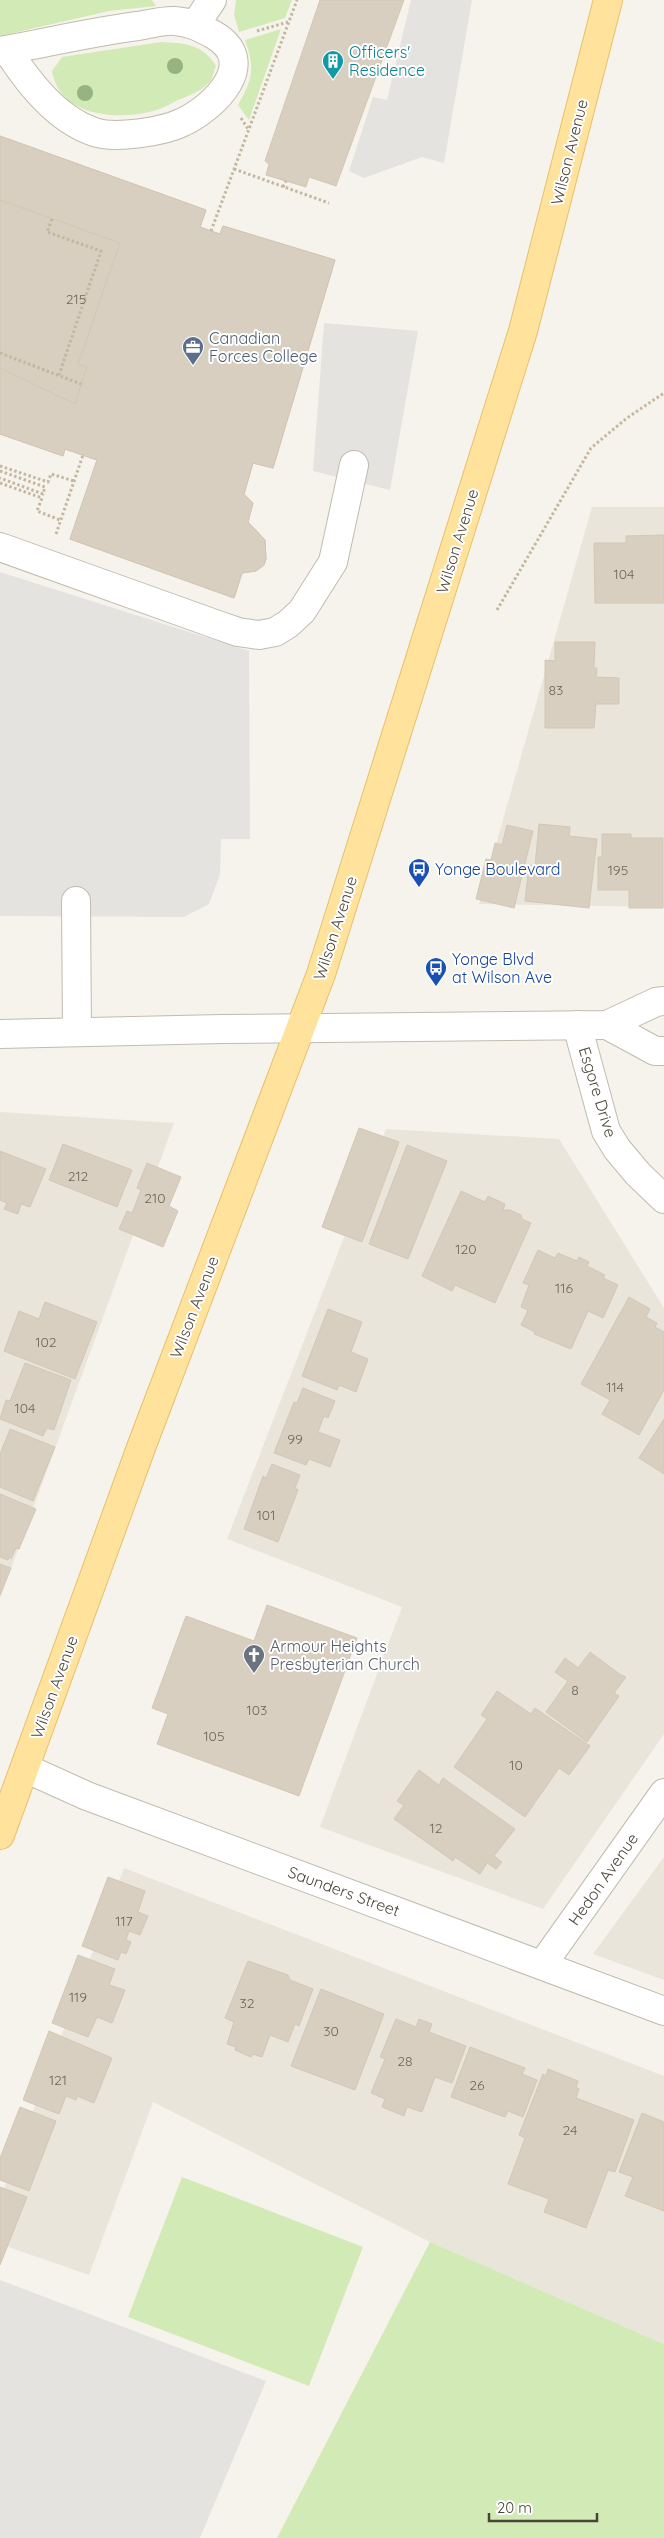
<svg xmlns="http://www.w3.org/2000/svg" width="664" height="2538" font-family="Quicksand,sans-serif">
<rect width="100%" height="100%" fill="#f6f3ec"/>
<g fill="#eae5da">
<polygon points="592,507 664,507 664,907 479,904"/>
<polygon points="0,1112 174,1123 0,1599"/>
<polygon points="386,1129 559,1139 664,1308 664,1734 543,1909 320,1827 402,1607 227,1539"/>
<polygon points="664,1857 664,1980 593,1954"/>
<polygon points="124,1868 664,2076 664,2344 430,2242 153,2102 89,2275 0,2244 0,2199"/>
</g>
<g fill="#d2eab5">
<polygon points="0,0 152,0 156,6 109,11 0,36"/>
<polygon points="236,0 292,0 285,18 239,32 234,15"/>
<path d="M281,29L249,120L238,105C253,79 255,68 245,40Z"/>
<path d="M161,42C184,43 203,44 216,66C214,70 213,77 211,80C204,90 189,96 178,100C170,104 162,109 153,111C117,121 59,116 52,71L62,57Z"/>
<polygon points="182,2177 363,2247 309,2386 128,2317"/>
<polygon points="430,2242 664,2344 664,2538 277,2538"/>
</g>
<g fill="#e5e3e0">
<polygon points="411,0 472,0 444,163 422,157 364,178 349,171 373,97 387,100"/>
<polygon points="324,323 418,331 390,490 313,471"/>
<polygon points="0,572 249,651 250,839 221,839 220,874 209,904 184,917 0,916"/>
<polygon points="0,2280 266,2381 200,2538 0,2538"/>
</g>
<g fill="#d8cfc1" stroke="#d3c7b4">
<polygon points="320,0 404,0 336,186 309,177 306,187 266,175 269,164 265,161"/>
<polygon points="0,136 206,210 200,227 211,231 220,234 223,226 335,260 273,468 253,463 244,494 253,503 248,522 265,540 266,559 264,565 256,571 242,573 234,598 70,539 97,460 65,449 63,456 0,434 0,368 75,404 87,367 78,364 120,243 0,200"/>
<polygon points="0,136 206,210 200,227 211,231 220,234 223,226 335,260 273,468 253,463 244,494 253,503 248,522 265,540 266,559 264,565 256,571 242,573 234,598 70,539 97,460 65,449 63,456 0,434"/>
<polygon points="0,200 120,243 78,364 87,367 75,404 0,368"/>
<polygon points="664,535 664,603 595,603 594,543 626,543 626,536"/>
<polygon points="555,642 595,642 594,664 594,668 597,668 596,677 619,678 619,704 596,704 594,728 545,728 545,660 555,661"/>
<polygon points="539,824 570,827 569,836 597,839 589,908 525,901 529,865 535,866"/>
<polygon points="507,825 533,831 514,908 476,899 486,859 491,860 495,843 502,845"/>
<polygon points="602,834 631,834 631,838 663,838 663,908 629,908 629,890 598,890 598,857 602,857"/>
<polygon points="359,1128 399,1142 362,1242 322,1227"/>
<polygon points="63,1144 132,1170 117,1207 49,1180"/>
<polygon points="407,1145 447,1161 408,1259 369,1244"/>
<polygon points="0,1151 46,1169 30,1207 21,1204 18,1214 4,1209 7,1203 0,1200"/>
<polygon points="147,1163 181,1177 169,1206 178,1211 163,1247 119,1229 127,1211 132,1213 141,1190 137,1188"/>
<polygon points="461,1191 485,1202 488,1196 505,1204 503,1210 510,1210 521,1215 522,1219 531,1223 495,1303 455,1285 452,1291 422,1276"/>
<polygon points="538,1250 555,1258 558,1253 577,1261 579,1257 589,1262 587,1266 605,1275 603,1278 618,1285 603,1318 588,1311 571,1349 534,1334 535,1332 521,1325 528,1310 521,1307 529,1285 523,1283"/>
<polygon points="629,1297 650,1309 646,1317 657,1323 655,1327 664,1332 664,1390 639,1435 602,1414 610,1400 581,1384"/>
<polygon points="45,1302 97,1322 75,1379 4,1351 19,1311 39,1319"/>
<polygon points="328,1309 362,1322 351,1352 368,1359 356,1392 339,1385 337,1390 302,1376"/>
<polygon points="25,1363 71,1380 54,1430 47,1428 43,1436 0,1419 6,1400 10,1401"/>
<polygon points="303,1388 335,1401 328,1418 324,1416 318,1432 340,1440 330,1467 309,1459 306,1465 274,1453 294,1402 297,1403"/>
<polygon points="664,1419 664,1474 639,1458"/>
<polygon points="10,1429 55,1447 33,1501 0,1487 0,1454"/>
<polygon points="272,1464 300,1475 295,1488 298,1490 278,1542 244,1529 263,1476 266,1478"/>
<polygon points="0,1494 36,1509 19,1549 16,1548 11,1559 9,1557 8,1560 0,1557"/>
<polygon points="0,1564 11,1568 0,1595"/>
<polygon points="267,1605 357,1638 299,1796 157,1744 168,1714 152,1708 186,1616 254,1641"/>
<polygon points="590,1652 621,1675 626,1677 614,1693 619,1696 587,1742 546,1712 568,1681 555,1672 565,1658 578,1668"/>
<polygon points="497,1691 531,1714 535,1708 590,1746 569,1775 559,1768 525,1817 454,1767 487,1719 481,1715"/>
<polygon points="419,1770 439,1785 443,1778 515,1829 494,1856 502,1862 496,1869 487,1863 480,1874 455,1857 453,1861 394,1819 404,1805 397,1801"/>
<polygon points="108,1877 145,1891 138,1912 148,1916 140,1935 129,1931 126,1940 131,1942 126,1954 121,1952 118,1960 82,1946"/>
<polygon points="78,1955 115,1969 109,1985 125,1990 112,2023 97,2017 88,2037 52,2023"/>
<polygon points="248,1961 288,1975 290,1980 313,1989 299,2026 295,2024 288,2042 270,2035 262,2057 253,2054 251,2057 235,2050 236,2047 227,2044 234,2022 225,2018"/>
<polygon points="321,1989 384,2014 355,2090 291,2066"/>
<polygon points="396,2019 416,2027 419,2019 432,2024 429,2032 466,2046 452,2083 435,2077 422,2112 407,2107 404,2116 382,2107 385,2099 371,2093 385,2059 380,2057"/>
<polygon points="49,2031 112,2058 94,2103 77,2096 76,2100 66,2096 59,2114 23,2100"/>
<polygon points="470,2047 525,2068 522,2074 537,2080 523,2117 508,2111 505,2117 451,2097"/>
<polygon points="548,2069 578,2081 576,2087 579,2089 576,2098 634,2120 615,2172 608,2170 586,2228 544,2212 549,2199 508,2184 525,2138 519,2135 543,2074 546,2076"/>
<polygon points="20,2107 56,2121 29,2191 0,2180 0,2158"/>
<polygon points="642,2113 664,2122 664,2211 625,2196 633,2177 619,2172"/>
<polygon points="0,2187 27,2197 0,2265"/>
</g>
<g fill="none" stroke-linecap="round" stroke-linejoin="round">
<g stroke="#c2bbae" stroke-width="30">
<g id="minor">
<polyline points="195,25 212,0"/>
<path d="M0,51C46,43 91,32 138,26C150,24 164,20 175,21C190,22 201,28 214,35C260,62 215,107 183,122C163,132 115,139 94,132C56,119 28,82 7,50"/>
<polyline points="0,547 215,624 238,632 259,635 275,632 288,624 302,611 333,562 354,465"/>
<polyline points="76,901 77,1032"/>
<polyline points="577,1025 606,1131 617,1149 638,1174 664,1199"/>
<polyline points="607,1025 655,1051 664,1051"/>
<polyline points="0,1034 222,1029 607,1025 656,1002 664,1001"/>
<polyline points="25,1768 87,1796 664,2011"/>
<polyline points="542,1965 664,1793"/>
</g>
</g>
<g stroke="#e6c16a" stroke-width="30">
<polyline id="major" points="0,1835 142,1445 321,974 523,331 608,0"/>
</g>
<g stroke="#c4b79f" stroke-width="3" stroke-dasharray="2.5 2.5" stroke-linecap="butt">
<polyline points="257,31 288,22"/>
<polyline points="241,118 248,129"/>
<polyline points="234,169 329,203"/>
<polyline points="283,187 286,181"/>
<polyline points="52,219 47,232 101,251 59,375"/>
<polyline points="211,231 297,0"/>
<polyline points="0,353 81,384"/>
<polyline points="0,466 48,482 51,474 74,481"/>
<polyline points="0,471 45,487 43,494 0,478"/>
<polyline points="0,483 42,498 37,511 60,520"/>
<polyline points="56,534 83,455"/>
<polyline points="497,610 591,448 627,418 664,393"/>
</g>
<use href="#minor" stroke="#fff" stroke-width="28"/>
<use href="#major" stroke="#ffe39c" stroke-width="28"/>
</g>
<g fill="#97b381">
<circle cx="175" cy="66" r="8"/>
<circle cx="85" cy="93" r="8"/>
</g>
<defs>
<g id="building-pin" transform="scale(1.125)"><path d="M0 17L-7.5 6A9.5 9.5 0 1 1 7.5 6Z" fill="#0f9aa8" stroke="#fff"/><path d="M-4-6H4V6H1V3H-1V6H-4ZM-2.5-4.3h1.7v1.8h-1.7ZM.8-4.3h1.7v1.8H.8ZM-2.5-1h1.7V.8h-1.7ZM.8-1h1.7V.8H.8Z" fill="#fff"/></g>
<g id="office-pin" transform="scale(1.125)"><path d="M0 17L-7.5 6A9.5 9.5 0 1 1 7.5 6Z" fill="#5c6f8a" stroke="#fff"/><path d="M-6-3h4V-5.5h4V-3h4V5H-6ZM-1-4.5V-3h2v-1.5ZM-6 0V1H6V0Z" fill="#fff"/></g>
<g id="bus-pin" transform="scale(1.125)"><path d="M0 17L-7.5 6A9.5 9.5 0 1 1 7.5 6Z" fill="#1a4fb4" stroke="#fff"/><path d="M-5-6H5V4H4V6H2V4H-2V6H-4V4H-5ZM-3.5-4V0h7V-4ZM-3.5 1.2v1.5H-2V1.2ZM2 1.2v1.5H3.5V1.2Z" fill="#fff"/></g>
<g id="church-pin" transform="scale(1.125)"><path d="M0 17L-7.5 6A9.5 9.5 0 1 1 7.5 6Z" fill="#6b7280" stroke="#fff"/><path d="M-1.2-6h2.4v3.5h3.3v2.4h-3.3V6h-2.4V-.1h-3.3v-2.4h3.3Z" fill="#fff"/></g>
</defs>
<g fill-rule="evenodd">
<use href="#building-pin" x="333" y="61"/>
<use href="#office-pin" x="193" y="347"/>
<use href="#bus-pin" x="419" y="869"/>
<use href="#bus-pin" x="436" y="968"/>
<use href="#church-pin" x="254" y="1655"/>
</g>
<g text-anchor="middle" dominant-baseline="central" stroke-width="4" stroke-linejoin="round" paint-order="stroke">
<g font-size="14" fill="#6e675b">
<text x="76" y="299">215</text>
<text x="624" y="574">104</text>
<text x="556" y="690">83</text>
<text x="618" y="870">195</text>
<text x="78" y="1176">212</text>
<text x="155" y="1198">210</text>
<text x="466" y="1249">120</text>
<text x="564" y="1288">116</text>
<text x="46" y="1342">102</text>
<text x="615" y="1387">114</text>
<text x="25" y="1408">104</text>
<text x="295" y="1439">99</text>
<text x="266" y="1515">101</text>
<text x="575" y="1690">8</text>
<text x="257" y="1710">103</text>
<text x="214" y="1736">105</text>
<text x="516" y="1765">10</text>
<text x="436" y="1828">12</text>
<text x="124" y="1921">117</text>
<text x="78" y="1997">119</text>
<text x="247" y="2003">32</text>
<text x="331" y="2031">30</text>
<text x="405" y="2061">28</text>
<text x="58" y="2080">121</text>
<text x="477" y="2085">26</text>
<text x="570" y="2130">24</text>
</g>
<g font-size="16" fill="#0d838f" stroke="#fff" text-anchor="start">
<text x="349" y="52">Officers'<tspan x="349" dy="18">Residence</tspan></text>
</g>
<g font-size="16" fill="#4b4439" stroke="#fff">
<text transform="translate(569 152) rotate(-76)">Wilson Avenue</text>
<text transform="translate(457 541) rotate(-73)">Wilson Avenue</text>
<text transform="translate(335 928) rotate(-72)">Wilson Avenue</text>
<text transform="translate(598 1092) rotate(73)">Esgore Drive</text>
<text transform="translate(194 1307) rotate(-69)">Wilson Avenue</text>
<text transform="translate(54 1687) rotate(-70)">Wilson Avenue</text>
<text transform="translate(603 1879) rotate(-55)">Hedon Avenue</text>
<text transform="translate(344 1891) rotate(20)">Saunders Street</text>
</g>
<g font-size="16" fill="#4e5e75" stroke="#fff" text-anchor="start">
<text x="209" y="338">Canadian<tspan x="209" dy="18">Forces College</tspan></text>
</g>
<g font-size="16" fill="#164399" stroke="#fff" text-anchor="start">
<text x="435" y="869">Yonge Boulevard</text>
<text x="452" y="959">Yonge Blvd<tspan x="452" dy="18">at Wilson Ave</tspan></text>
</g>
<g font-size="16" fill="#5b616d" stroke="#fff" text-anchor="start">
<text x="270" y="1646">Armour Heights<tspan x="270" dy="18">Presbyterian Church</tspan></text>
</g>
</g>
<path d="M489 2513v8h108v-8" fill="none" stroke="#4b4439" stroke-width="2.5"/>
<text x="497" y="2513" font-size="15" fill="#4b4439" stroke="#ffffff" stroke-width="4" paint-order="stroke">20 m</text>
</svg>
